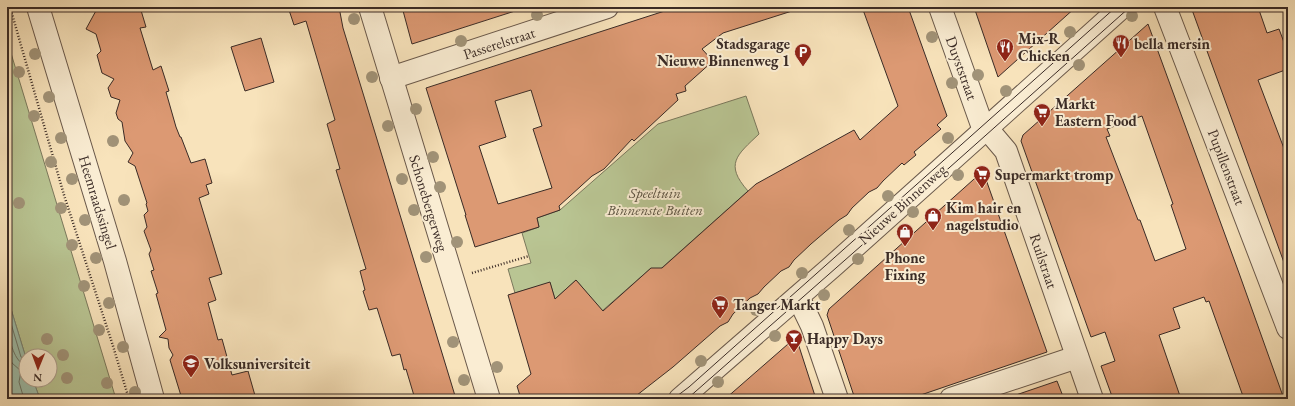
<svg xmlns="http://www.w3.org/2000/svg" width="1295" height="406" font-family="'EB Garamond',serif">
<rect width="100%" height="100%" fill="#f8e3bb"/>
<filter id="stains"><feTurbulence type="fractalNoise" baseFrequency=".005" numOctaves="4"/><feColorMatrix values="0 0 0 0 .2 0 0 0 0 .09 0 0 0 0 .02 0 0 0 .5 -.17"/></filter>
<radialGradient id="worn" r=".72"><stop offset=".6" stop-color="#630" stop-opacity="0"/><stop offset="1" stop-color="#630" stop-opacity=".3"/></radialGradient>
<g fill="#b9c593" stroke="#7a785c">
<polygon points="7,40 116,399 40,399 33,380 50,380 50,356 26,356 26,358 7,296"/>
<path d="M746,96L759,134C737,155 724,164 748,191L656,273L651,268L602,311L576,280L555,299L550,283L515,293L508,269L531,263L522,233L539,227L537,218L560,210L658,124Z"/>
</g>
<polygon fill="#9ebfab" stroke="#768476" points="7,296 26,358 26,380 33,380 40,399 7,399"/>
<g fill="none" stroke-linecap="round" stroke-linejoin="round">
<g stroke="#6c7568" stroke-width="1">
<polyline points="7,310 21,357 26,360"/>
<path d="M7,329C10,340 14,363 26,365"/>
<polyline points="7,348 12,363 21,371 19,382 24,399"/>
</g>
</g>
<g fill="#dc9973" stroke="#3a2b26" fill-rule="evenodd">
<polygon points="98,7 140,7 146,27 140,28 153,70 161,66 169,91 166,92 176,127 180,137 181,137 191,163 205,159 212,183 206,185 209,194 199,198 222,274 209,278 216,300 208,303 218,340 222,339 232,375 248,371 256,399 182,399 170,360 173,355 169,348 168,339 159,337 166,330 156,294 158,293 151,271 154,270 149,254 151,250 144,231 147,227 144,215 148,211 146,204 147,203 135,166 128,162 133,153 125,141 122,122 118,119 116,113 120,100 111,97 108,88 114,79 102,73 97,55 101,51 96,34 86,29"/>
<polygon points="288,7 339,7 343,28 362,90 456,399 415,399 406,369 404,370 400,354 392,356 377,308 369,310 363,291 365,290 360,271 366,269 336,170 340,169 327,124 335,120 306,21 294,25"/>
<polygon points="402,7 514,7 515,11 412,44"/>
<path d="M677,7H792V11L723,33L702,49L713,61L685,86L686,91L676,94L678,100L634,141L632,139L604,169L592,176L559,206L560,210L537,218L539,227L475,247L465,215H466L426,88ZM531,90L542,126L533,129L552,188L498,204L479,146L506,137L495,101Z"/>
<polygon points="862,7 908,7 947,116 937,125 941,129 914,152 916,155 904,165 902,163 883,181 877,188 869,192 852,208 847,215 839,220 811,244 794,260 789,267 781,271 764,287 758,294 750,298 733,314 728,322 720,326 673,367 632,399 521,399 517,386 531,374 508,295 550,282 555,299 576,280 603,311 651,268 662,268 756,184 854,130 860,140 898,106"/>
<polygon points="974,7 1076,7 998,77"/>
<polygon points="1191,7 1258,7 1267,33 1279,29 1288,53 1288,69 1258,80 1288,159 1288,268 1286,268"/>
<path d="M1148,24L1239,273L1284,399H1244L1209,301L1206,302L1204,297L1173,308L1180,328L1159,335L1181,399H1113L1101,366L1115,361L1105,332L1091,337L1021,141L1023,135ZM1142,116L1173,204L1171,205L1186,249L1155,261L1140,220H1138L1106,137L1110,136L1107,129Z"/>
<polygon points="261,38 274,82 245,91 231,47"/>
<polygon points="983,171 1047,352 909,399 855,399 827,315 829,309"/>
<polygon points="796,337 816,399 725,399 780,351"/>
<polygon points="1057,381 1064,399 1014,399 1013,396"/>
</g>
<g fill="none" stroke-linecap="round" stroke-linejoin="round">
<g stroke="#6a594b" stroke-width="24">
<g id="minor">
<polyline points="38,7 115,261 153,399"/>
<polyline points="370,7 489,399"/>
<polyline points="940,7 982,125 989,131 1006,151 1092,399"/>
<polyline points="1165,7 1288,328"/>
<polyline points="391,78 607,7"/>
<polyline points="798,297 812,326 837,399"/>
<polyline points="680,399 833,266 1122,7"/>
<polyline points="951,399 1077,357"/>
</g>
</g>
<g stroke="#3a2b26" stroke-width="2.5" stroke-dasharray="1 2" stroke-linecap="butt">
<polyline points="10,7 64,195 113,346 129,399"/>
<polyline points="472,273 529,256"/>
</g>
<use href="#minor" stroke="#faedd3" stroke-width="22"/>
<g stroke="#3a2b26" stroke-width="1">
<polyline points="673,399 689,387 1116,7"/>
<polyline points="687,399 886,224 1130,7"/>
</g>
</g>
<g fill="#a19378">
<circle cx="537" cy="15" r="6"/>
<circle cx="1132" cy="16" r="6"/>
<circle cx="354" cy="19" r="6"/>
<circle cx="1070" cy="32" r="6"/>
<circle cx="932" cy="37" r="6"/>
<circle cx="461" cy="41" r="6"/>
<circle cx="35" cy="54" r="6"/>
<circle cx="1079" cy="65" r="6"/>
<circle cx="19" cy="72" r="6"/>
<circle cx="978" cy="75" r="6"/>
<circle cx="372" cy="77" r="6"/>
<circle cx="952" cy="83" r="6"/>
<circle cx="1006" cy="91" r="6"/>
<circle cx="49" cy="97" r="6"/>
<circle cx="416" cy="109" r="6"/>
<circle cx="34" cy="116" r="6"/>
<circle cx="388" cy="126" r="6"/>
<circle cx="61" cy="138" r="6"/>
<circle cx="948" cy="138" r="6"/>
<circle cx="113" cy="141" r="6"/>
<circle cx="433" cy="157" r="6"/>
<circle cx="51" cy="162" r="6"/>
<circle cx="958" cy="175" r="6"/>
<circle cx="72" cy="179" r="6"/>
<circle cx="402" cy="179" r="6"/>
<circle cx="440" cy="187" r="6"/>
<circle cx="888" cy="196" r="6"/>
<circle cx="124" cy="200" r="6"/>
<circle cx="19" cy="203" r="6"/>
<circle cx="61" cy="208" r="6"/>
<circle cx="414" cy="210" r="6"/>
<circle cx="913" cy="212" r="6"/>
<circle cx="85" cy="220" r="6"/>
<circle cx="849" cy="230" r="6"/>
<circle cx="457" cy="242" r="6"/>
<circle cx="72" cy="245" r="6"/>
<circle cx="426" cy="257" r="6"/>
<circle cx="96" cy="258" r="6"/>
<circle cx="858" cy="259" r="6"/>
<circle cx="802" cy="273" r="6"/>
<circle cx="84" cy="286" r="6"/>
<circle cx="824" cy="295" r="6"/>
<circle cx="109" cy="303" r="6"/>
<circle cx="756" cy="310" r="6"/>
<circle cx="99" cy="330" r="6"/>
<circle cx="775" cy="336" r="6"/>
<circle cx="47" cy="339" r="6"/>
<circle cx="453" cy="342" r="6"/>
<circle cx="123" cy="347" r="6"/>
<circle cx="63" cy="355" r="6"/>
<circle cx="701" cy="361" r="6"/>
<circle cx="497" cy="367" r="6"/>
<circle cx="67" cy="378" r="6"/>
<circle cx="464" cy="380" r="6"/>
<circle cx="718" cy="382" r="6"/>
<circle cx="107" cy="383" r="6"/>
<circle cx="135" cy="392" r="6"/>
</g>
<defs>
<g id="restaurant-pin" transform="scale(0.9)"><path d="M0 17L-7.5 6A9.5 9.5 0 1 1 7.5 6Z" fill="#8f2418" stroke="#faedd3"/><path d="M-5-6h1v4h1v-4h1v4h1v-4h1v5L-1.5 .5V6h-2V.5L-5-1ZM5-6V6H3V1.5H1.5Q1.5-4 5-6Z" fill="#fff"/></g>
<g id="parking-pin" transform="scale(0.9)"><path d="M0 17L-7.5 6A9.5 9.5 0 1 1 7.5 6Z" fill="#8f2418" stroke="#faedd3"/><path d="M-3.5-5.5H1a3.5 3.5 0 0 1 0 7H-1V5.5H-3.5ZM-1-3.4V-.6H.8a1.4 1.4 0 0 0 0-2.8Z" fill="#fff"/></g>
<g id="supermarket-pin" transform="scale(0.9)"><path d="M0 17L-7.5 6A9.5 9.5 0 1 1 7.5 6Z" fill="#8f2418" stroke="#faedd3"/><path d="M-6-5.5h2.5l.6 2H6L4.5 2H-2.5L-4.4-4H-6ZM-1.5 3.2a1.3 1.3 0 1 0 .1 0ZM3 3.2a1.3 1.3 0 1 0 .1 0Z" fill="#fff"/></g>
<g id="shop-pin" transform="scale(0.9)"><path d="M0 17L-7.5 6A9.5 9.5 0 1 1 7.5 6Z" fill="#8f2418" stroke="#faedd3"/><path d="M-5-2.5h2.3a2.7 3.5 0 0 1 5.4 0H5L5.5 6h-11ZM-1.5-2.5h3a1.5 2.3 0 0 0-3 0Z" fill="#fff"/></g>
<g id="bar-pin" transform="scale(0.9)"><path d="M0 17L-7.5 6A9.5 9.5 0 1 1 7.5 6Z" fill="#8f2418" stroke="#faedd3"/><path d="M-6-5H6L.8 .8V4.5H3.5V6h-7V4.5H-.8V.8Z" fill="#fff"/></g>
<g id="university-pin" transform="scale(0.9)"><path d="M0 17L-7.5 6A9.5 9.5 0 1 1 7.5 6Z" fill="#8f2418" stroke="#faedd3"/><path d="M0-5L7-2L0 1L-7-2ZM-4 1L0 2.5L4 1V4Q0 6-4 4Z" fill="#fff"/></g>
</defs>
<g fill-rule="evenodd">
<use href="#restaurant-pin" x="1121" y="43"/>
<use href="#restaurant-pin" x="1005" y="47"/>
<use href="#parking-pin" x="803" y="52"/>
<use href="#supermarket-pin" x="1042" y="112"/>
<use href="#supermarket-pin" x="982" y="174"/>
<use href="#shop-pin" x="933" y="216"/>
<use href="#shop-pin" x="905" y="232"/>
<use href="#supermarket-pin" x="720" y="304"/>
<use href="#bar-pin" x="794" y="338"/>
<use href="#university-pin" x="191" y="363"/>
</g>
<g text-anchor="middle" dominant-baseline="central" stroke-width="4" stroke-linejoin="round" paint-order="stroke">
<g font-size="15" font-weight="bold" fill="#3a2b26" stroke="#faedd3" text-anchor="start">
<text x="1018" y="38">Mix-R<tspan x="1018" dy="17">Chicken</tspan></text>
<text x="790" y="43" text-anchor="end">Stadsgarage<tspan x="790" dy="17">Nieuwe Binnenweg 1</tspan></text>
<text x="1134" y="43">bella mersin</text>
<text x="1055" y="103">Markt<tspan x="1055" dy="17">Eastern Food</tspan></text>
<text x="995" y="174">Supermarkt tromp</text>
<text x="946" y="207">Kim hair en<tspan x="946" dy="17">nagelstudio</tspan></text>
<text x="905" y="257" text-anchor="middle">Phone<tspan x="905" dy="17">Fixing</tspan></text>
<text x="733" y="304">Tanger Markt</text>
<text x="807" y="338">Happy Days</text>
<text x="204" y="363">Volksuniversiteit</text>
</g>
<g font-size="15" fill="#3a2b26" stroke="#faedd3">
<text transform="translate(499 43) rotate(-18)">Passerelstraat</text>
<text transform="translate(962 68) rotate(70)">Duyststraat</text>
<text transform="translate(1227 167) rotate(69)">Pupillenstraat</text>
<text transform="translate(98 202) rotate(73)">Heemraadssingel</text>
<text transform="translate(429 203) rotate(73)">Schonebergerweg</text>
<text transform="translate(902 204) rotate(-42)">Nieuwe Binnenweg</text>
<text transform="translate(1044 261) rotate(71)">Ruilstraat</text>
</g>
<g font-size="15" font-style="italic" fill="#5a5241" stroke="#faedd3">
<text x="655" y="192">Speeltuin<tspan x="655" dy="17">Binnenste Buiten</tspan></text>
</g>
</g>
<rect width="1295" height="406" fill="none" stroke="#f8e3bb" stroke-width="24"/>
<rect x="8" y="8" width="1279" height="390" fill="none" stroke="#3a2b26" stroke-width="2"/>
<rect x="12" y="12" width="1271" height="382" fill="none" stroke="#3a2b26"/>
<g transform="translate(38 368) rotate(181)"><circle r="19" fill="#faedd3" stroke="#ad9f8e"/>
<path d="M0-3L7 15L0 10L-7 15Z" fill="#8f2418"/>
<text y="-6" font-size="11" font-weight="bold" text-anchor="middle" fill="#3a2b26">N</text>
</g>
<rect width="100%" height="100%" filter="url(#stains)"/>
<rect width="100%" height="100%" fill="url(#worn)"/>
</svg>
